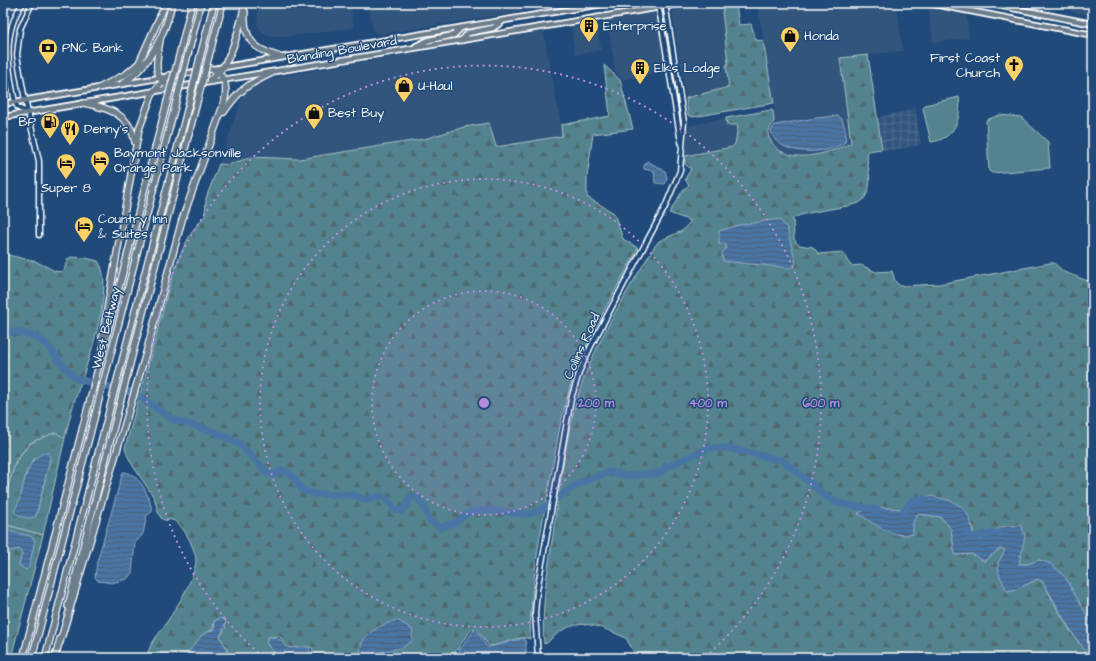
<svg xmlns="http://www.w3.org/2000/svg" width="1096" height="661" font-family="'Architects Daughter',sans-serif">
<defs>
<pattern id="industrial-grid" width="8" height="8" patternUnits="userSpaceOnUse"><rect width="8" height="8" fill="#33547d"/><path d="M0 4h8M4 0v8" fill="none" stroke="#526e90"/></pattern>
<pattern id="grass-tufts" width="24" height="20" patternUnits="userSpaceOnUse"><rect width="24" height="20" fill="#52838e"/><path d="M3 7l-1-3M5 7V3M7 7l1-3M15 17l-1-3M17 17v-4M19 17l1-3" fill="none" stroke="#4f6a70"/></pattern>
<pattern id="forest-firs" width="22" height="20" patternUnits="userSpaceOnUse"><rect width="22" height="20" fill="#52838e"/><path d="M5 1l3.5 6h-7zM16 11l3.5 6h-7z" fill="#4f6a70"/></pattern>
<pattern id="water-rules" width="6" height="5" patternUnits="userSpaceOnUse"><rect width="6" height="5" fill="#4975a4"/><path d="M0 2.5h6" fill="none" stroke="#4b5e74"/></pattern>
</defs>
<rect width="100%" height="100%" fill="#1f4a7a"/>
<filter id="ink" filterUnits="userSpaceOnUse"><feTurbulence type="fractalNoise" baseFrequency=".025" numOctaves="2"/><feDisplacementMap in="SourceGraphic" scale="8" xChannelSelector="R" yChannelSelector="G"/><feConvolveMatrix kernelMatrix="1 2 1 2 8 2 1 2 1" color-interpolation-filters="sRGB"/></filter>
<g filter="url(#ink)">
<g fill="#33547d">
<polygon points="3,3 16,3 9,16 3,47"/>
<polygon points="258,3 350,3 354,28 283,37 270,36 263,33 257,25"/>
<polygon points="368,3 574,3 565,5 558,3 537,9 380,34 375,33 373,29"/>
<polygon points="721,3 728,63 726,66 729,87 686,98 672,14 674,11 680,8"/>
<polygon points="757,3 896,3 903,51 840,58 852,142 827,151 803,157 787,153 777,148 769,138 768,135 774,120 774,103"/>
<polygon points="1067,3 1093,3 1093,16 1071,12"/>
<polygon points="928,5 966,13 969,38 933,43"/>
<polygon points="658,9 668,71 622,80 615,71 607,18"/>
<polygon points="597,23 601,50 575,55 571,27"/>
<polygon points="543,30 563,136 496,147 489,123 464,127 424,139 299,159 240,161 228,165 219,164 244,92 256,84 282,76"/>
<polygon points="726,118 727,125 738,125 734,146 685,156 687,126"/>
</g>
<polygon fill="url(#industrial-grid)" points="915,108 921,145 885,151 882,149 877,118"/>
<path fill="url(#grass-tufts)" stroke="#a8c1c6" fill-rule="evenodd" d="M57,432L65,438L43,535L3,524C3,487 14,439 57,432ZM34,459H50L36,516L14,511L20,502L26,473Z"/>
<g fill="url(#forest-firs)" stroke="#a8c1c6" fill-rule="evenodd">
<polygon points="729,5 736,5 739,25 751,24 756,40 763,41 774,103 693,117 688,115 686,98 729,87 726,66 728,63 722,11"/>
<path d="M868,55L882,149L868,151C865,162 872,175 869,187C868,192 866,197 862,201C852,208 810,210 793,218L794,239L798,245L813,247L819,254L843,252L848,262L852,266L861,265L876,272L892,271L895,281L900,286L939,284L1050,263H1054L1064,272L1093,283V626L1040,560L1027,564H1019L1021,550L973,538V526L917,499L901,509L874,507L858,514L913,522L918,514L941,517L951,529L955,555L972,554L984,561L1001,548L1006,550L1003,557L1017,589L1038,579L1043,582C1057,609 1072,639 1093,658H637L626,638C593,623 574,615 547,643L544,644C541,609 547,576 552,541C559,494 565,437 579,392C596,341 626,293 654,247L659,241L682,231L691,221L669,213L683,190L689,185L685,179L691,169L685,164V156L732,147L735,144L738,125H727L726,118L771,110L773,111C773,114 774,118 774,121C772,126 766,133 769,138C785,169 828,153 851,143L840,58ZM787,228L726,249V243L719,244Z"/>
<path d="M604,65L620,80L633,129L593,134L587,177V197L614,213L623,239L638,248C616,290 591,331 574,376C562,408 557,443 551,476C541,530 530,584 530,639C520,634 502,646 489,646L476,628L471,630L451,658H310L313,650L312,647L296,648L287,647L279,636L268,637L267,645L275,653V658H228L227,649L220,637L226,627L225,619L214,621L213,629L202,635L193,648L181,658H147C148,646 156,638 162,629C174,612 194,581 196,561C196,550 183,523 172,520C168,519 165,522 161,518C157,513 157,504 154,498C147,485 127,461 125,448C135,411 146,374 156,336C167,298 176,244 205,216L206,198L219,164L228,165L251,157L299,159L424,139L464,127L489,123L496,147L562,136L561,125L610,116Z"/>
<path d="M3,254L35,261L55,271L62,272C67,268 64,260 71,257L86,258L98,261C116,285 88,361 79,388C73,404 69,421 65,438L57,433H54L30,443L16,460L3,504Z"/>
<polygon points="3,524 43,535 11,658 3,658"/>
</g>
<g fill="#52838e" stroke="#a8c1c6">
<path d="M959,97C962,118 955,139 931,142L923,109L925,105Z"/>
<polygon points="1000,115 1021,117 1048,142 1050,168 992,173 989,171 986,120"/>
</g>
<g fill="url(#water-rules)" stroke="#92acc8">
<path d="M838,116L842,119L846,132L845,142C829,155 776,157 771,131L775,125L816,118Z"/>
<polygon points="647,161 665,171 667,178 665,184 655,183 654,171 644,169 644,166"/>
<polygon points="779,219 787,228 796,264 790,268 723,261 722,253 726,249 726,243 719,244 719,231 739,225"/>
<path d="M43,453H49L50,459L36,516C30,520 18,517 14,511C26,493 21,464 43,453Z"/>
<path d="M123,472C140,472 151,499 152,512L147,515L143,534L135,543L132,573L127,579L112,583L98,581L95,577L97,562Z"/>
<path d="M928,496C957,500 972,506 973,538L981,539L1001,527L1021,525L1025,536L1019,564H1027L1040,560L1051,564L1065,577L1093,626V657L1089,656L1073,634L1043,582L1038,579L1017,589L1007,591L999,574L998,563L1005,550L1001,548L984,561L972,554L955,555L951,529L941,517L918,514L913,522V534C893,539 874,524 858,513L874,507L901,509L917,499Z"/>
<polygon points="3,530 30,536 35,540 29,567 26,570 19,565 22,553 19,549 10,551 6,562 3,563"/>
<polygon points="222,618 226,622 220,637 227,649 224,656 187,658 190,650 202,635 215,629 214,621"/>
<path d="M397,620L412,629L413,640L402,648L369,654L360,652C361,633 381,625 397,620Z"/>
<polygon points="474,630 479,634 487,647 490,647 524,638 526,643 526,658 473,658 459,656 458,652"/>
<path d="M268,637C278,637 281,640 287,647C295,649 303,645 310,648V654L306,658H276L275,653L266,643Z"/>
</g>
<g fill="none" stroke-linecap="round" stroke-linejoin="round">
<g stroke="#4975a4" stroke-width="7">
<polyline points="3,332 17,332 35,336 48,346 66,369 77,379 135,393 172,419 215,432 241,445 267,473 275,475 283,470 292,476 302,490 314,494 353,495 366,500 381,496 390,502 394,509 401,511 406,507 410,497 416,497 422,503 430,520 441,528 456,522 470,512 483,510 528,514 541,510 576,485 594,477 610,472 628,476 649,474 661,472 666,467 709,448 728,448 781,460 793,468 823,494 837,503 878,510"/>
<polyline points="903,511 913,500 925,499"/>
<polyline points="966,533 972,537 998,533"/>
</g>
<g stroke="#fff" stroke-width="7">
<g id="secondary">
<path d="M23,3C2,32 8,69 15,102L18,108L28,112"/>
<polyline points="32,3 20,29 17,55 24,95 39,161 39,235"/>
<polyline points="658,3 681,142"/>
<polyline points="538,658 535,613 537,591 571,399 580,370 591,346 665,207 680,171 684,122 665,3"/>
</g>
</g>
<g stroke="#fff" stroke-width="8">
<g id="primary">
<polyline points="929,3 1093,35"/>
<polyline points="987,3 1093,24"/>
<polyline points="462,40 468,33 493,28 503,21"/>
<polyline points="416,46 429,40 454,35 461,28"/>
<polyline points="204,83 685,3"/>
<polyline points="3,104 608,3"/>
<polyline points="3,117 197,84"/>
</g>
</g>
<g stroke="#fff" stroke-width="8">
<g id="highway">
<path d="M245,12C243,40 255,50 280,57"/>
<path d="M160,40C157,60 151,77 171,88"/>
<polyline points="209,56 223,3"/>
<polyline points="200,57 214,3"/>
<polyline points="187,58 201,3"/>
<polyline points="178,60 192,3"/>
<path d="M123,83C149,67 166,33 172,3"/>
<path d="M194,84C201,82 209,81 214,77C231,64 241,23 245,3"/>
<polyline points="99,88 126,74 139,63 166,3"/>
<path d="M84,103C109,108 130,114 135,142"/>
<path d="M224,112C239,90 248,84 272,73"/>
<polyline points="102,338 139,129 153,92 169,75"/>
<polyline points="68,606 198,98"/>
<path d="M60,642L146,353L182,220L224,103C228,89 226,73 210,68"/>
<polyline points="23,658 167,102"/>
<polyline points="32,658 176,102"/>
<polyline points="45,658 190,99"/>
<polyline points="55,658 60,639"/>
</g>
</g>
<use href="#secondary" stroke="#1f4a7a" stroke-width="4"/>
<use href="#primary" stroke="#6c7d8b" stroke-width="4.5"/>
<use href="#highway" stroke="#6c7d8b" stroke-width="5.5"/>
<g stroke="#fff" stroke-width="8" stroke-linecap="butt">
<g id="highway-bridge">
<polyline points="198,98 209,56"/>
<polyline points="190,99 200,57"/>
<polyline points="167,102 178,60"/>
<polyline points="176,102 187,58"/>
</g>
</g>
<use href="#highway-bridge" stroke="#6c7d8b" stroke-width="5.5"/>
</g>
</g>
<circle cx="484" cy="403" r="112" fill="#b68bdc" fill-opacity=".12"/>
<g fill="none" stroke="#b68bdc" stroke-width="2" stroke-dasharray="2 4">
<circle cx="484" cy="403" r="112"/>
<circle cx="484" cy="403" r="224"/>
<path d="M263 657A337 337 0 1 1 705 657"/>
</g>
<defs>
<g id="building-pin" transform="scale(1)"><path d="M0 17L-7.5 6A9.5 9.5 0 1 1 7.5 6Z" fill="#ffd166" stroke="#1f4a7a"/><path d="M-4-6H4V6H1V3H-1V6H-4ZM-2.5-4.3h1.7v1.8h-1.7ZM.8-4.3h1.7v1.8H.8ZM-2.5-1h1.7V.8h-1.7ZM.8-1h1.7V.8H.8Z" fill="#111"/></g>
<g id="shop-pin" transform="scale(1)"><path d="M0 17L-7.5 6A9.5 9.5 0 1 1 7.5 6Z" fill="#ffd166" stroke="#1f4a7a"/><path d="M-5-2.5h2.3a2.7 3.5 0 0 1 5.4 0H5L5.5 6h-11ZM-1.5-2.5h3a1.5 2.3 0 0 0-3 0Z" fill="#111"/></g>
<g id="bank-pin" transform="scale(1)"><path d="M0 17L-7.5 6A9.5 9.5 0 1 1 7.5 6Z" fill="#ffd166" stroke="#1f4a7a"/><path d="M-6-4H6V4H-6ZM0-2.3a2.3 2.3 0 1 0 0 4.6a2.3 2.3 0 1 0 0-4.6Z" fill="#111"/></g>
<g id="church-pin" transform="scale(1)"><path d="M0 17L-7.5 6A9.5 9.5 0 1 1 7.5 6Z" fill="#ffd166" stroke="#1f4a7a"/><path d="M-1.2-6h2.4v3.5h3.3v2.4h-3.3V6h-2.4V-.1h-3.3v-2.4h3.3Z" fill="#111"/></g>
<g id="fuel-pin" transform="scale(1)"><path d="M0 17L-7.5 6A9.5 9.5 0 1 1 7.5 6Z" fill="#ffd166" stroke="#1f4a7a"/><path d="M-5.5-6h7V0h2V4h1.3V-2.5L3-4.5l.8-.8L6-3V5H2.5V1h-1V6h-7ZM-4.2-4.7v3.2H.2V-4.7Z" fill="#111"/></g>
<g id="restaurant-pin" transform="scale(1)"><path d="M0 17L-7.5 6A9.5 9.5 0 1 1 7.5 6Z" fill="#ffd166" stroke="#1f4a7a"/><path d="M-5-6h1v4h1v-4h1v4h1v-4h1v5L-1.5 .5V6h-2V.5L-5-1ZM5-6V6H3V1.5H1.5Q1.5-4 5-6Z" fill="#111"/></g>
<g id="hotel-pin" transform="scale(1)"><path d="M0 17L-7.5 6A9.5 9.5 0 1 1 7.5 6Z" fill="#ffd166" stroke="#1f4a7a"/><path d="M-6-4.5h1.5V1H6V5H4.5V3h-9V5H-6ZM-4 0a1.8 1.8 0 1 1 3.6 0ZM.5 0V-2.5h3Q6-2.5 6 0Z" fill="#111"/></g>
</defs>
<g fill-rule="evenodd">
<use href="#building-pin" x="589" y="26"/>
<use href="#shop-pin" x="790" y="36"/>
<use href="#bank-pin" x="48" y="48"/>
<use href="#church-pin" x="1014" y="65"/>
<use href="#building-pin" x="640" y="68"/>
<use href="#shop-pin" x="404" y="86"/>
<use href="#shop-pin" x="314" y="113"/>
<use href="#fuel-pin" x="50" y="122"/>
<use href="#restaurant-pin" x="70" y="129"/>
<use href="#hotel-pin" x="100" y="160"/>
<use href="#hotel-pin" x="66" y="163"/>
<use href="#hotel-pin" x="84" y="226"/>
</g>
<g text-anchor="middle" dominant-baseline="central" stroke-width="3" stroke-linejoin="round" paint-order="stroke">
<g font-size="13" fill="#fff" stroke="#1f4a7a" text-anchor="start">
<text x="603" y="26">Enterprise</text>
<text x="804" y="36">Honda</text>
<text x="62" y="48">PNC Bank</text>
<text x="1000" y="58" text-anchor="end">First Coast<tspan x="1000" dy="15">Church</tspan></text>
<text x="654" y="68">Elks Lodge</text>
<text x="418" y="86">U-Haul</text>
<text x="328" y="113">Best Buy</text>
<text x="36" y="122" text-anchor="end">BP</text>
<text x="84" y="129">Denny's</text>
<text x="114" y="153">Baymont Jacksonville<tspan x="114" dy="15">Orange Park</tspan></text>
<text x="66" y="188" text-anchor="middle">Super 8</text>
<text x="98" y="219">Country Inn<tspan x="98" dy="15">&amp; Suites</tspan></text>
</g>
<g font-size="13" fill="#fff" stroke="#1f4a7a">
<text transform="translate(342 50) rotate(-10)">Blanding Boulevard</text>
<text transform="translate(106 328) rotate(-76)">West Beltway</text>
<text transform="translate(582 346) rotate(-66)">Collins Road</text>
</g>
</g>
<circle cx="484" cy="403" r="6" fill="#b68bdc" stroke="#1f4a7a" stroke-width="2"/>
<g font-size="12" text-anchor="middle" font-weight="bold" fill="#b68bdc" stroke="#1f4a7a" stroke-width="3" stroke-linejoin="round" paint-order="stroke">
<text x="596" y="407">200 m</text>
<text x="708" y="407">400 m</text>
<text x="821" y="407">600 m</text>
</g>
<rect width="1096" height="661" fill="none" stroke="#1f4a7a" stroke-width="16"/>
<rect x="8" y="8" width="1080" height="645" fill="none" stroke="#fff" stroke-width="1.5" filter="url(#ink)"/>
</svg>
